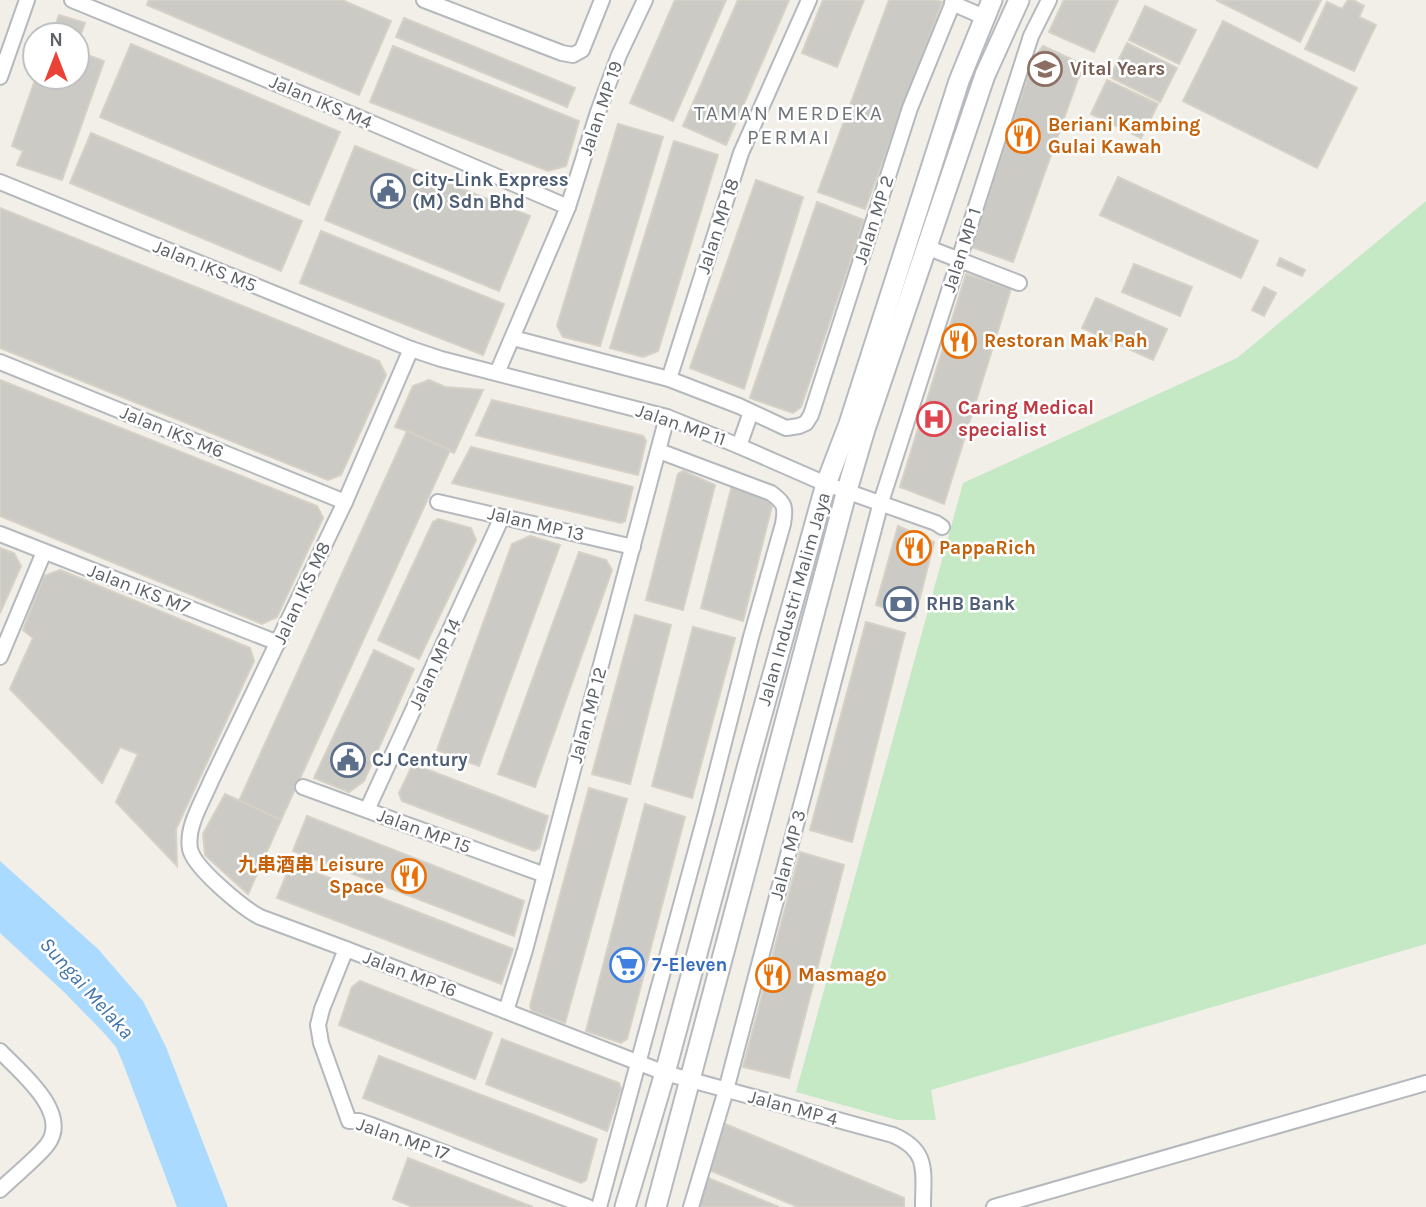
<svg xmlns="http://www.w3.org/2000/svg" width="1426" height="1207" font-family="Karla,'Noto Sans SC',sans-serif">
<rect width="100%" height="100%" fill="#f1efe8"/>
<polygon fill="#c5e8c5" points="1426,201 1426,944 931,1090 936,1120 897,1120 796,1092 963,483 1237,358"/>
<polygon fill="#aadaff" points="0,861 98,949 143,1001 166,1047 228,1207 177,1207 123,1063 116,1047 103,1032 64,992 0,933"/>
<g fill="#cccac5" stroke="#d6d1c6" stroke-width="2">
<polygon points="149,0 342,0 391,21 359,95 147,5"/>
<polygon points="675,0 726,0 673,121 630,103"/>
<polygon points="738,0 789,0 726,145 683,126"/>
<polygon points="823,0 864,0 837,67 802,53"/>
<polygon points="889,0 935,0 942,2 865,209 818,192"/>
<polygon points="1064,0 1118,0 1094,52 1049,32"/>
<polygon points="1216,0 1321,0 1300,42"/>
<polygon points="1348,0 1353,0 1364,6 1359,17 1376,25 1354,71 1305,49 1327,2 1342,9"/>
<polygon points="1145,6 1196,30 1179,64 1129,40"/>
<polygon points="59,15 85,23 77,45 77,35 52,35"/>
<polygon points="404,18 575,88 567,107 396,37"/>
<polygon points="1223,21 1357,88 1317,168 1183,101"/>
<polygon points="1127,43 1177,68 1160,102 1110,77"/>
<polygon points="131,44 340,132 309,205 100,117"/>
<polygon points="393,46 579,121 566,166 548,171 370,102"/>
<polygon points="1043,46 1086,66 1078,79 1013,262 971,247 1034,58"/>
<polygon points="77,51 104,61 62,180 17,165 23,151 12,146 36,77 77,77"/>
<polygon points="1107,80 1158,104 1141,138 1091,114"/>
<polygon points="618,124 663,137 600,346 563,337 557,326"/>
<polygon points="91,133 302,221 281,271 70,183"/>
<polygon points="674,141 718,155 658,351 643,357 610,348"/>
<polygon points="355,146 530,216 499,291 325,220"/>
<polygon points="1118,177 1258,241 1241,278 1100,215"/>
<polygon points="756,180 803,197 744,389 690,368"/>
<polygon points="817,202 864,220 801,407 793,413 750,398"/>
<polygon points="0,208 379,361 386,375 341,475 328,480 0,348"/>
<polygon points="321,231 504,304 483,355 300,283"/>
<polygon points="1280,258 1305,270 1302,276 1277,265"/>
<polygon points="1134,264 1192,287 1180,316 1122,292"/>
<polygon points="966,274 1011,289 944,504 900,487"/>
<polygon points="1264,287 1276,293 1264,316 1252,310"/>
<polygon points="1096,298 1167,329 1153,360 1082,328"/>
<polygon points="0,380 317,506 323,518 277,617 262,624 0,516"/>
<polygon points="429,380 445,387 483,390 454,453 407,431 395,427 413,386"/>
<polygon points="492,400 643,436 646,441 638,475 476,435"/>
<polygon points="407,431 450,450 281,820 239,801"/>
<polygon points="471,447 633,487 625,521 621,523 452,483"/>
<polygon points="683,471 715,485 683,610 646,600 678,474"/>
<polygon points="732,485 770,501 772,506 743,621 701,608"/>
<polygon points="438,519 471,528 476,540 419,659 378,640 433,522"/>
<polygon points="898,526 934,542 915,617 876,605"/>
<polygon points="530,536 560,545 479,766 437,750 512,544"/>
<polygon points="0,548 14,553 21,566 0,613"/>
<polygon points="579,552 606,560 612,570 535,787 498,774"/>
<polygon points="60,570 250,648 254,661 176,829 177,866 116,802 138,754 120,747 102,783 10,689 33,638 23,630 44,576"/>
<polygon points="635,615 671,625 630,784 592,774"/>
<polygon points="866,622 905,633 852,842 810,830"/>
<polygon points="693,627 735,638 692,798 652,786"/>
<polygon points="374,650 414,669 364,781 349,792 314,778"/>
<polygon points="413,764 548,816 539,848 534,851 402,801 399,793"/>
<polygon points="589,788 627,799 565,1023 532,1011 530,1006"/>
<polygon points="225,794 281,820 248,894 205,855 203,834"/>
<polygon points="645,804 685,817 627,1039 621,1043 586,1031"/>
<polygon points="307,816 524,901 514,936 293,851"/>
<polygon points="800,852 844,865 789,1078 743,1067"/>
<polygon points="291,863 513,949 501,984 277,898"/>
<polygon points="360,981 492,1033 475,1079 339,1025 352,987"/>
<polygon points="502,1039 619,1083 621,1089 607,1131 486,1084"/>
<polygon points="379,1056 597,1139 586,1180 581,1183 363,1098"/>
<polygon points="725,1124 904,1198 904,1207 798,1207 709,1170"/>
<polygon points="408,1158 533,1207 413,1207 393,1199"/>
<polygon points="708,1178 779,1207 698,1207"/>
</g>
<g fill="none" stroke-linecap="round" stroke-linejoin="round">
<g stroke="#b5b8bc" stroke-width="18">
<g id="street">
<polyline points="72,0 353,115 568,207"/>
<polyline points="424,0 562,53 573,55 582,50 602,0"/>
<polyline points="952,3 984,17"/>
<polyline points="0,77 27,0"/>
<polyline points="0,182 411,349 441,359 667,417 739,446 826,484 936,523 942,527"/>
<polyline points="926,247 1019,283"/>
<polyline points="513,338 669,379 739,406 786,428 799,426 806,423 811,415 910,108 954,0"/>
<path d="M411,349L345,502L211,781C203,801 186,826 190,849C194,868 243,908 260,917L346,949L665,1073L893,1135C930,1151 923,1172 923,1207"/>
<polyline points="0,362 345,502"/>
<polyline points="497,373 568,207 598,112 619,55 645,0"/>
<polyline points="669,379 741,153 809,0"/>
<polyline points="739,446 751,412"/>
<polyline points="438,502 633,547"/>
<polyline points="0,534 278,643"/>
<polyline points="0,657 44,552"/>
<polyline points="303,787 545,875"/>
<polyline points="367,810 502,517"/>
<polyline points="346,949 322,1009 318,1025 321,1043 349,1121 359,1121 371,1125 588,1207"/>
<polyline points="506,1011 525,950 667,417"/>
<path d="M0,1051C20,1072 72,1113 47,1145C36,1159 14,1176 0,1190"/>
<path d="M599,1207L706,813L751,637L783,524C786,507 785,503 771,493L659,451"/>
<polyline points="691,1207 726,1090 881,502 1031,36 1049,0"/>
<polyline points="994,1207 1426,1083"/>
</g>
</g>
<g stroke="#b6babf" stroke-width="23">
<g id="secondary">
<polyline points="625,1207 665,1073 748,764 826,484 849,424 959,81 992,0"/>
<polyline points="656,1207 847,490 865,429 985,75 1019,0"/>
</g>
</g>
<use href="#street" stroke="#fff" stroke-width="14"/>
<use href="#secondary" stroke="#fff" stroke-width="19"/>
</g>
<defs>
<g id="school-ring" transform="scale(1.75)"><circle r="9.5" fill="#fff" stroke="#8d6e63" stroke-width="1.5"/><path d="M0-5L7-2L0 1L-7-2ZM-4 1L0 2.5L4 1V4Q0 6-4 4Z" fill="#8d6e63"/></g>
<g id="restaurant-ring" transform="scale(1.75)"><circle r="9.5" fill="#fff" stroke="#e8710a" stroke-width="1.5"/><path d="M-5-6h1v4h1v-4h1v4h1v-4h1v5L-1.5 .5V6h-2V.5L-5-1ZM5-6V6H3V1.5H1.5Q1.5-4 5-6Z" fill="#e8710a"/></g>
<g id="civic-ring" transform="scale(1.75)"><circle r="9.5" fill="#fff" stroke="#5c6f8a" stroke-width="1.5"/><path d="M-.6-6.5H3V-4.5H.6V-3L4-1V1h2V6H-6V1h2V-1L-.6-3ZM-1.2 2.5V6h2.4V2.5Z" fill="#5c6f8a"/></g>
<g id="hospital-ring" transform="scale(1.75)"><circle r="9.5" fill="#fff" stroke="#e0444e" stroke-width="1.5"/><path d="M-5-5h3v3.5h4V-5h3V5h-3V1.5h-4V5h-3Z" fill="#e0444e"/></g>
<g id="bank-ring" transform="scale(1.75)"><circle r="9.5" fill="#fff" stroke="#5c6f8a" stroke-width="1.5"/><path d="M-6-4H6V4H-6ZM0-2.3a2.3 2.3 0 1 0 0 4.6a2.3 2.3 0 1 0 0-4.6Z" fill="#5c6f8a"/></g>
<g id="supermarket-ring" transform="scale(1.75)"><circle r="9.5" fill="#fff" stroke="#3f7fe0" stroke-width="1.5"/><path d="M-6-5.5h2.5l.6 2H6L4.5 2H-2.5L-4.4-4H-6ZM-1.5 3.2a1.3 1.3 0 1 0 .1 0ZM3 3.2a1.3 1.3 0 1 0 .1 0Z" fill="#3f7fe0"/></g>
</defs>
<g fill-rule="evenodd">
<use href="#school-ring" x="1045" y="69"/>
<use href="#restaurant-ring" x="1023" y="136"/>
<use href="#civic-ring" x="388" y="191"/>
<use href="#restaurant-ring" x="959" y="341"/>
<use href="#hospital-ring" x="934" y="419"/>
<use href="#restaurant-ring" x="914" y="548"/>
<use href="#bank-ring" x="901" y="604"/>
<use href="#civic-ring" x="348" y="760"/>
<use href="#restaurant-ring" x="409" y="876"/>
<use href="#supermarket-ring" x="627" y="965"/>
<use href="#restaurant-ring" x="773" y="975"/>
</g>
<g text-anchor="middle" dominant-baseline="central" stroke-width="5" stroke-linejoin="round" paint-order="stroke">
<g font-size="19" font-weight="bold" fill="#785e54" stroke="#fff" text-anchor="start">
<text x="1070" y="69">Vital Years</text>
</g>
<g font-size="19" fill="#5f6368" stroke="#fff">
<text transform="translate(321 102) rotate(23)">Jalan IKS M4</text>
<text transform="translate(601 108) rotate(-71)">Jalan MP 19</text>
<text transform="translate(874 220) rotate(-72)">Jalan MP 2</text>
<text transform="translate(718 226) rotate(-72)">Jalan MP 18</text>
<text transform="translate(962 250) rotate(-72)">Jalan MP 1</text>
<text transform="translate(205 266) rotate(22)">Jalan IKS M5</text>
<text transform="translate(681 425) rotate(19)">Jalan MP 11</text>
<text transform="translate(172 432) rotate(22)">Jalan IKS M6</text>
<text transform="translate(536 524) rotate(13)">Jalan MP 13</text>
<text transform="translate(139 589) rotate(21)">Jalan IKS M7</text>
<text transform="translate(302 593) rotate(-65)">Jalan IKS M8</text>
<text transform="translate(794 599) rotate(-74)">Jalan Industri Malim Jaya</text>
<text transform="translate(435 664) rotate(-65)">Jalan MP 14</text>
<text transform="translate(588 715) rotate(-75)">Jalan MP 12</text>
<text transform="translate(424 831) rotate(20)">Jalan MP 15</text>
<text transform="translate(788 855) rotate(-75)">Jalan MP 3</text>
<text transform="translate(410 974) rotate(21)">Jalan MP 16</text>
<text transform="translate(793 1108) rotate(15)">Jalan MP 4</text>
<text transform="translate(403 1139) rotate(19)">Jalan MP 17</text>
</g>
<g font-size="19" font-weight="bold" fill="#c56008" stroke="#fff" text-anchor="start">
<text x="1048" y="125">Beriani Kambing<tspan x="1048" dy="22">Gulai Kawah</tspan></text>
<text x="984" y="341">Restoran Mak Pah</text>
<text x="939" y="548">PappaRich</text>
<text x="384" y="865" text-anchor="end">九串酒串 Leisure<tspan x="384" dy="22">Space</tspan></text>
<text x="798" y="975">Masmago</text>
</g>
<g font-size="19" font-weight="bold" fill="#4e5e75" stroke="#fff" text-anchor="start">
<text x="412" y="180">City-Link Express<tspan x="412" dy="22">(M) Sdn Bhd</tspan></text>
<text x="926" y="604">RHB Bank</text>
<text x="372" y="760">CJ Century</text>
</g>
<g font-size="19" font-weight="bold" fill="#be3a42" stroke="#fff" text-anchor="start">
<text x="958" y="408">Caring Medical<tspan x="958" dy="22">specialist</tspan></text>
</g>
<g font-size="19" font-weight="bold" fill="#366cbe" stroke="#fff" text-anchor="start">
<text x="652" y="965">7-Eleven</text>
</g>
<g font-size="21" letter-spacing="2" fill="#70757a" stroke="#fff">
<text x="789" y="113">TAMAN MERDEKA<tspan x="789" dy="24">PERMAI</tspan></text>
</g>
<g font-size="21" font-style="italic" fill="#4174aa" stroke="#fff">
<text transform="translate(87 988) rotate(48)">Sungai Melaka</text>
</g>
</g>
<g transform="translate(56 56)"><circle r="33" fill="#ffffff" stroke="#bfc1c3" stroke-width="2"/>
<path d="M0-5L12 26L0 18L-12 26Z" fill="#ea4335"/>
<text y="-10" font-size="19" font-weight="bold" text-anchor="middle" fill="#5f6368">N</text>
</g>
</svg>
